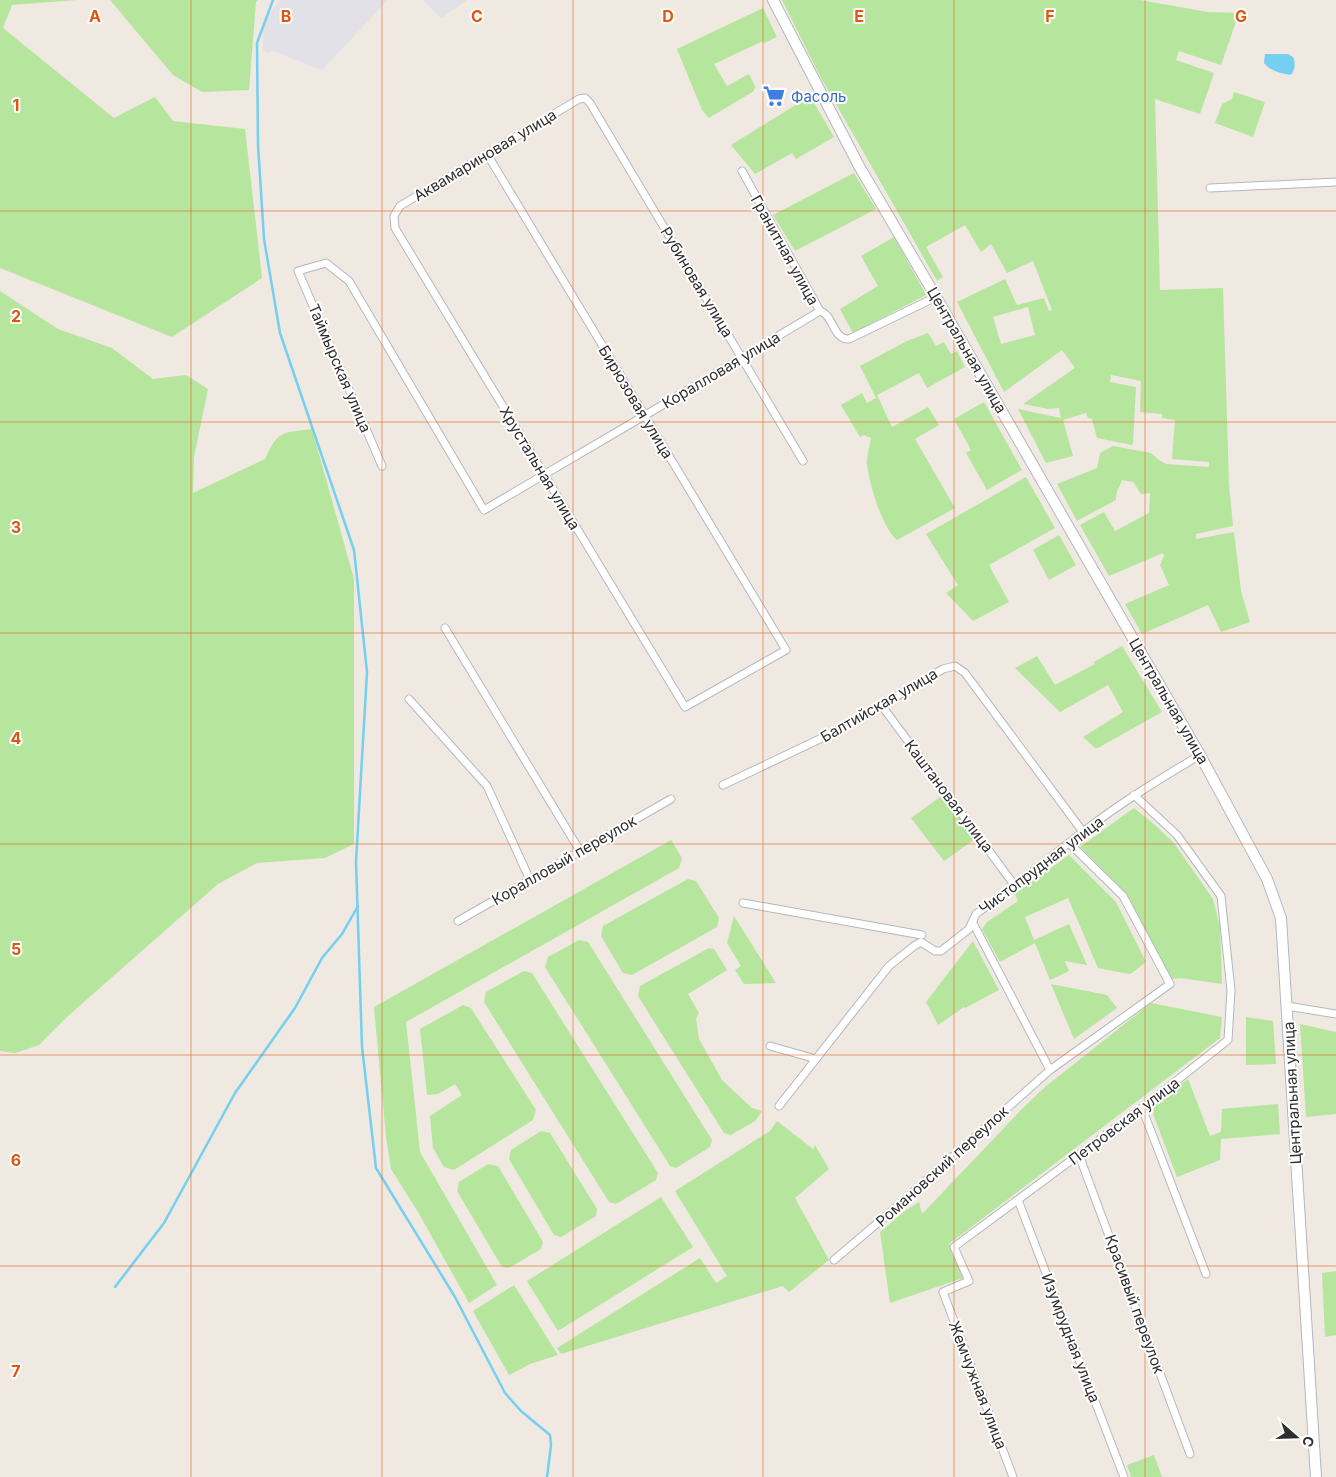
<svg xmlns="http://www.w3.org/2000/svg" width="1336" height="1477" font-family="Inter,sans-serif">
<rect width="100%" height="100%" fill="#efe9e1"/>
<g fill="#e3e1e8">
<polygon points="280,0 388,0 322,70 270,50 271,53 263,51 263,23"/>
<polygon points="423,0 467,0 441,18"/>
</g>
<g fill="#b6e59e" fill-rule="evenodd">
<polygon points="0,0 77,0 12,5 3,28 114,118 155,97 173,121 245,129 262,278 172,337 0,268"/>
<polygon points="110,0 258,0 256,2 249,90 202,92 173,75"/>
<path d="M782,0H1140L1208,12L1239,13L1221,65L1179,51L1176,60L1214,73L1200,114L1155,99L1160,290L1223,288L1229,484L1233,526L1196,534V539L1234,532L1241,591L1250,622L1221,632L1208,605L1142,634L1125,604L1169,585L1160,565L1164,556L1163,553L1109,576L1080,525L1104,512L1115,531L1149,513L1150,493L1141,494L1133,482L1122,480C1120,487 1115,492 1116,500L1077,521L1057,484L1097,468L1100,453L1113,446L1151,453L1159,460L1166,464L1209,467V462L1172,459L1175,420L1162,418V414L1140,412L1141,381L1111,375L1110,382L1136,387L1133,443L1132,445L1097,438L1092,419L1088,418L1086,413L1063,420L1073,456L1046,463L1018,409L1061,418L1059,408L1048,409L1023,404L1075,368L1062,350L1004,392L957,302L1005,279L1017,305L1044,298L1049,311L1052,310L1033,261L1007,273L991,244L981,252L965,225L926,247L943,277L937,281L820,76ZM1028,307L1035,335L1001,344L993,317Z"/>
<polygon points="763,8 777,37 764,43 763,41 714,64 727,86 749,74 756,88 754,89 754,91 709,118 702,110 677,49"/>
<polygon points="1234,92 1265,102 1253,137 1215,123 1222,104 1232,99"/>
<polygon points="810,96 834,137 796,159 792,153 755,174 731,145"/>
<polygon points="854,173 876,209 795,251 773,215"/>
<polygon points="894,237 926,295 853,333 840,309 878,286 861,256"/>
<path d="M0,291L58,329L112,348L153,379L186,375L208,389L194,457L193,493L265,459C278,430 282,433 312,429L354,579V844L325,858L257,863L218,884L68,1016L39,1045L15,1053L0,1051Z"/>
<path d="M928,333L936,346L944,342L951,354L957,351L965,367L927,388L919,373L877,395L892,427L928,407L939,425L915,439L955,508L897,540C882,528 870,485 867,465C866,457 870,447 871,438L864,435L860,437L841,405L862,393L867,403L876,398L860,366L907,341Z"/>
<polygon points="984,402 1022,470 987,490 966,453 971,450 954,419"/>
<polygon points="1026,477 1055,528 989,565 1009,602 973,621 946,593 958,585 926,534"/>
<polygon points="1059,535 1076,565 1049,580 1033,550"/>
<polygon points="1122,646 1162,712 1098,748 1095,748 1083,737 1123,712 1108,685 1060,712 1015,668 1037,656 1055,685 1095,664 1094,662"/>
<polygon points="943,795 975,839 944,861 911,818"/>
<polygon points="1134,808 1155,825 1174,843 1213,899 1220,927 1222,984 1180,978 1170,979 1127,894 1080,847"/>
<polygon points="671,840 682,858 679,868 406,1022 420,1152 497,1285 469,1303 418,1212 391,1169 386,1137 374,1007"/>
<polygon points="1069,855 1116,902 1146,962 1132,973 1129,974 1098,968 1068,898 1025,917 1034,940 1069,924 1087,965 1065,961 1069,971 1050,980 1035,943 1000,962 982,929 987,922 1018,901 1015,894"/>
<polygon points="688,879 696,881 719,918 717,927 632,975 623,973 601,936 603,926"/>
<polygon points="734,916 776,983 744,984 735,970 741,966 727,943"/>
<polygon points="579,940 588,942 712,1140 710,1147 676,1168 670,1166 545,967 548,957"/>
<polygon points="973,941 999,990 965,1008 964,1007 938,1025 926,1002"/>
<polygon points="709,948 714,949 727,970 688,994 699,1013 696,1018 699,1039 722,1080 752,1108 762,1111 755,1121 731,1135 724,1133 638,996 640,986"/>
<polygon points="524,971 532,973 658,1173 656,1180 616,1204 609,1202 484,1002 486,992"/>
<polygon points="1051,984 1107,995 1117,1008 1074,1039"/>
<polygon points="1151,1003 1222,1017 1220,1038 949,1244 963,1278 890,1303 880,1232 905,1211 919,1202 922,1214 1023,1108 1045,1087"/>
<polygon points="463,1005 471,1008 536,1110 533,1120 454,1170 444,1167 433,1148 430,1116 462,1095 455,1084 438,1094 427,1095 420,1029"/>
<polygon points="1246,1017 1273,1021 1276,1064 1246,1065"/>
<polygon points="1300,1024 1336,1032 1336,1114 1306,1117"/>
<polygon points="1188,1079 1210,1136 1221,1132 1222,1109 1278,1104 1280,1134 1221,1139 1220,1160 1177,1177 1153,1114 1155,1104"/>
<polygon points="777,1121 813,1149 815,1145 829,1169 795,1198 829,1260 789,1292 783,1286 561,1354 557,1348 700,1258 716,1283 727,1276 675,1191 770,1131"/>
<polygon points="541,1131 550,1133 597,1209 596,1216 561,1237 554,1235 509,1159 511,1150"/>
<polygon points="488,1164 498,1166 543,1242 541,1249 509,1268 502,1267 457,1191 459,1182"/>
<polygon points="661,1197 693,1247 558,1331 527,1281"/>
<polygon points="1336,1271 1336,1335 1325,1337 1322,1273"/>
<polygon points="514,1285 558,1355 530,1364 509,1375 473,1311"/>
<polygon points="1154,1455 1162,1477 1131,1477 1127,1465"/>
</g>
<path fill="#75cff0" d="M1265,54H1288L1293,57C1296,63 1295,69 1291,75C1280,74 1271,71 1264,63Z"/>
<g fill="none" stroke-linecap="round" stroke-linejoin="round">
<g stroke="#75cff0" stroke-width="2.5">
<polyline points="273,0 257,43 258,145 264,239 280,333 354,550 367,672 356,862 362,1047 376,1168 455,1297 505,1393 521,1411 550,1435 551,1445 547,1477"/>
<polyline points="115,1287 164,1223 235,1093 295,1008 322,958 342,934 358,906"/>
</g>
<g stroke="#b4b7c1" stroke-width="9">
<g id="minor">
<polyline points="487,154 786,650 685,707 395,228 394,216 400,206 579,99 585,98 590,103 803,461"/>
<path d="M742,171L820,311C834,315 832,339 849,339L936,297"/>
<polyline points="1210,188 1336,182"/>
<polyline points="382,466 298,271 326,263 349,281 484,510 644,416 820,311"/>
<polyline points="445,628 580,851"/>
<polyline points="409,699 487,786 530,880"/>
<polyline points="882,706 1015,886"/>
<polyline points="723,785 843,728 943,669 955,666 965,673 1083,832"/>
<polyline points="743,903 922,935"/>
<polyline points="458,921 671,799"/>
<polyline points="973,923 1050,1070"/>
<polyline points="1287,1006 1336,1014"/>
<polyline points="770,1046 816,1059"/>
<path d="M779,1106L889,966L914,946L921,942L935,951H941L969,929L976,914L980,911C1015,886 1049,858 1083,832C1120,803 1160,779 1200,755"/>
<polyline points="1142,1108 1206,1274"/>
<polyline points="1079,1155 1190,1454"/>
<polyline points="1018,1200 1124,1477"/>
<polyline points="834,1260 894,1209 1050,1070 1170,984 1123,896 1069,843"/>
<polyline points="1013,1477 943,1292 969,1281 954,1247 1142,1108 1228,1040 1231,990 1221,896 1177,835 1134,795"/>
</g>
</g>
<g stroke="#b4b7c1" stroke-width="12">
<polyline id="secondary" points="773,0 859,166 936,297 1200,755 1267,879 1281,918 1316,1477"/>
</g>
<use href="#minor" stroke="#fff" stroke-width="7"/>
<use href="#secondary" stroke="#fff" stroke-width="10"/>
</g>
<path fill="none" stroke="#df570e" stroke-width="1" stroke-opacity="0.55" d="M191,0V1477M382,0V1477M573,0V1477M763,0V1477M954,0V1477M1145,0V1477M0,211H1336M0,422H1336M0,633H1336M0,844H1336M0,1055H1336M0,1266H1336"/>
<defs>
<g id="supermarket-bare" transform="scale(1.725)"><path d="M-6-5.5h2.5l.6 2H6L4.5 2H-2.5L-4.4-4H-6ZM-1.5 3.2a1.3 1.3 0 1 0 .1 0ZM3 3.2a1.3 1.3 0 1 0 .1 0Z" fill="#3f7fe0" stroke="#fff" stroke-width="2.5" paint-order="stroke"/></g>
</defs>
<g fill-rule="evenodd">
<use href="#supermarket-bare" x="774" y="96"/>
</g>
<g text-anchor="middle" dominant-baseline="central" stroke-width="4" stroke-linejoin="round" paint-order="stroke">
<g font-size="15" fill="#366cbe" stroke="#fff" text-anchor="start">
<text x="791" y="96">Фасоль</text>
</g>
<g font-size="15" fill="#2e2e2e" stroke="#fff">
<text transform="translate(485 155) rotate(-31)">Аквамариновая улица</text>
<text transform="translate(785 250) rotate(61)">Гранитная улица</text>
<text transform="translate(697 282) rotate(59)">Рубиновая улица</text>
<text transform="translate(967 350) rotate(60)">Центральная улица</text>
<text transform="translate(340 368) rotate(67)">Таймырская улица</text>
<text transform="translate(721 370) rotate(-31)">Коралловая улица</text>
<text transform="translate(636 402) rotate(59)">Бирюзовая улица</text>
<text transform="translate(540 468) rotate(59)">Хрустальная улица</text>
<text transform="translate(1169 701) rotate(60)">Центральная улица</text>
<text transform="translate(879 705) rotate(-30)">Балтийская улица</text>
<text transform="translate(949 796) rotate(53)">Каштановая улица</text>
<text transform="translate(564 860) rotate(-30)">Коралловый переулок</text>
<text transform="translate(1041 865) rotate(-37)">Чистопрудная улица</text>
<text transform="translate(1292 1093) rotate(-93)">Центральная улица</text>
<text transform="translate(1124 1121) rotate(-37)">Петровская улица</text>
<text transform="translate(942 1166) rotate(-42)">Романовский переулок</text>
<text transform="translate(1135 1304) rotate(70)">Красивый переулок</text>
<text transform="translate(1071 1338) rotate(69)">Изумрудная улица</text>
<text transform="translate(978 1385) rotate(69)">Жемчужная улица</text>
</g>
</g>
<g font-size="16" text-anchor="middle" font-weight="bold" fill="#df570e" stroke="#fff" stroke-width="4" stroke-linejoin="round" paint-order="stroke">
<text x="95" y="22">A</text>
<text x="286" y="22">B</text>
<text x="477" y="22">C</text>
<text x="668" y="22">D</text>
<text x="859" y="22">E</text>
<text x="1050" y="22">F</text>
<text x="1241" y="22">G</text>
<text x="16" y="111">1</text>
<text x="16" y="322">2</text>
<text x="16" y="533">3</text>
<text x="16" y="744">4</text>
<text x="16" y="955">5</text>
<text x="16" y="1166">6</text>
<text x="16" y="1377">7</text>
</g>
<g transform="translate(1296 1437) rotate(110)" stroke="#ffffff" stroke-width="4" paint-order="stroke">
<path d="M0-4L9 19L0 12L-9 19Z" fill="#2e2e2e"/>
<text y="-8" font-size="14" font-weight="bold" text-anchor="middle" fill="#2e2e2e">С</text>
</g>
</svg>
